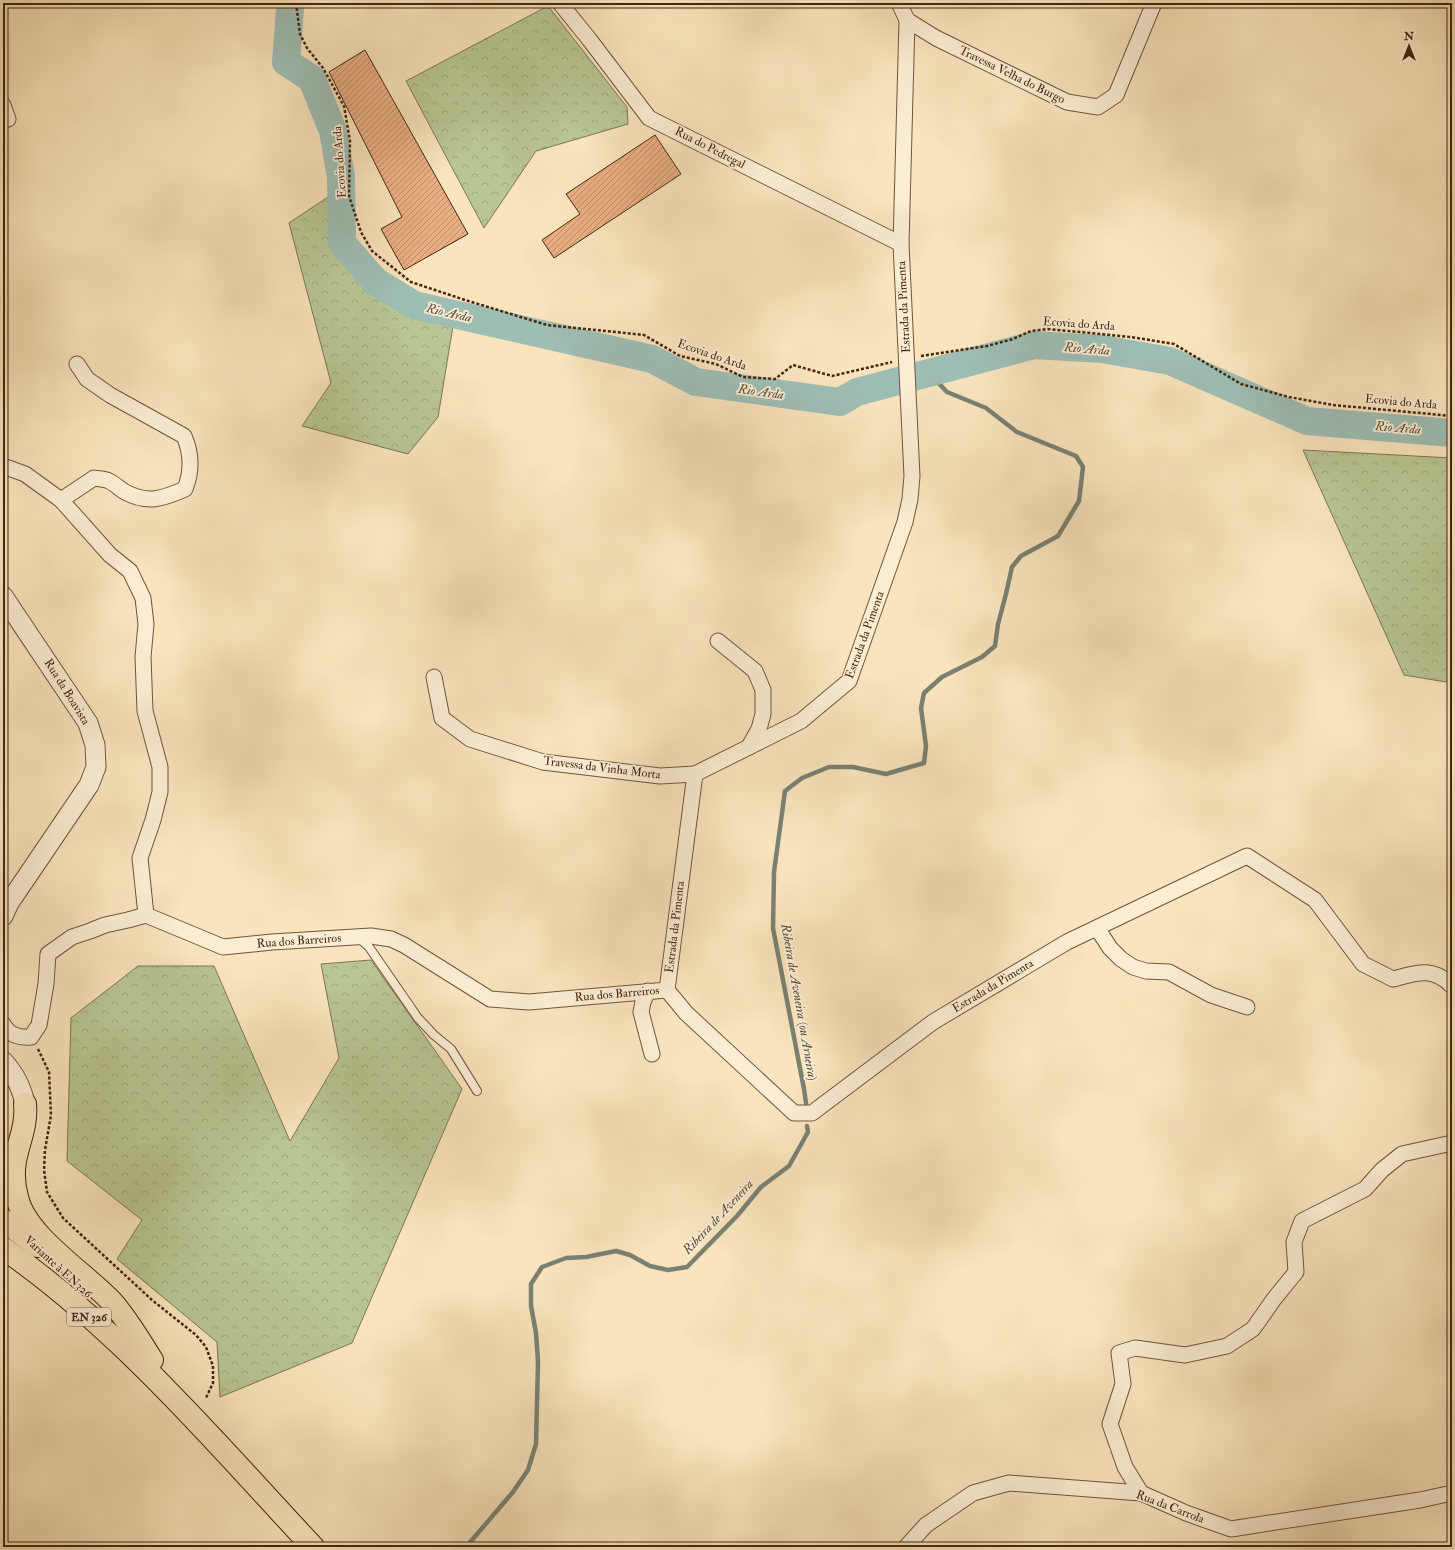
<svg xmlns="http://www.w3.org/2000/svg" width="1455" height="1550" font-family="'IM FELL Double Pica',serif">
<defs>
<pattern id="forest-crowns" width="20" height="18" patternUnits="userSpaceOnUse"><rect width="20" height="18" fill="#b9c594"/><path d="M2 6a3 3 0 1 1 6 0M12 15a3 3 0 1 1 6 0" fill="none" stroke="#a0a97e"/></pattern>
<pattern id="building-hatch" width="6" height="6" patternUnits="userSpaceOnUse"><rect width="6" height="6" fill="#e9ae82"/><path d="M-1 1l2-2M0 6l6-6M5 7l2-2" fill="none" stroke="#be8d69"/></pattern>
</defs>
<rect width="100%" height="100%" fill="#f9e4bd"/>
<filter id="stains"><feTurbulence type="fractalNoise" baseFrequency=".005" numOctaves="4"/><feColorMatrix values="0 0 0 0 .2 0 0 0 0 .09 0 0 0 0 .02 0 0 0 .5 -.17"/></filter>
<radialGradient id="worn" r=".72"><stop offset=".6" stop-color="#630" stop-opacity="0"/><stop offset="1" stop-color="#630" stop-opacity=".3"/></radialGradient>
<g fill="url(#forest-crowns)" stroke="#7e7551">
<polygon points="548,6 627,107 628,124 536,151 484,228 406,81"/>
<polygon points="328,197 335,244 370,286 412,310 454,320 438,417 408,454 302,426 331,383 289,223"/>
<polygon points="1303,450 1452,458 1452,683 1404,675"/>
<polygon points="371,960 462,1089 352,1343 220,1397 217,1342 117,1259 142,1220 67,1161 71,1018 138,966 214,966 290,1141 339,1058 321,964"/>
</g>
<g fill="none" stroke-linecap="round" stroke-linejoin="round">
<g stroke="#7a8172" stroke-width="4.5">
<polyline points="806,1103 804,1089 773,928 774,872 785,791 802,778 829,767 853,767 886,774 924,763 926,746 921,708 924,693 942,677 982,657 995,646 998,624 1006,594 1012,567 1021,556 1058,536 1079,501 1083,467 1076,456 1017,432 986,408 947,392 929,373"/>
<polyline points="466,1547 513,1492 528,1470 536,1444 538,1361 536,1333 531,1306 531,1284 542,1267 566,1258 586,1257 616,1251 630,1255 650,1266 668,1270 687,1267 737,1216 761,1187 789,1166 808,1132 807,1126"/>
</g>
<polyline stroke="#9ebeb5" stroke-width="28" points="289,3 290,9 286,62 312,79 333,131 341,177 342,243 375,281 414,305 652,359 696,382 840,402 857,392 1034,345 1102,349 1170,361 1307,421 1452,433"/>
</g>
<g fill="url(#building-hatch)" stroke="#44250e">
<polygon points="365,50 468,234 404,270 381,229 402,217 329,72"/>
<polygon points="655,135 681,174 554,258 542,240 580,214 566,194"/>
</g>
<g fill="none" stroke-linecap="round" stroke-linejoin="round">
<g stroke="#71553a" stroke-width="10">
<polyline id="service" points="358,937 369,947 418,1018 434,1035 451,1049 477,1091"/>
</g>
<g stroke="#71553a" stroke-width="17">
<g id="minor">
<polyline points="560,3 589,39 649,118 901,244"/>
<path d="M899,3L907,20L901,244L912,476L910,499L905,522L849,681L801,721L695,774L667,990L686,1013L794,1113H812L933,1022L1067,942L1247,856L1315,900L1363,964L1393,979C1416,973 1433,966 1452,986"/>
<polyline points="907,20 936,38 1067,102 1098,107 1116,95 1154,3"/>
<polyline points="3,105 8,119"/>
<polyline points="3,466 25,474 61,500 110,555 130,571 143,598 146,624 143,657 145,711 160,767 160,792 153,820 140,858 146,915"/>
<path d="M61,500L94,478C99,479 105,479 109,481C115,484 120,489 125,492C148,504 162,499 185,489C192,471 192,454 184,436L110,395L87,379L77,364"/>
<polyline points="718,641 755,671 763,690 763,714 759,729 749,747"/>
<polyline points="434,677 442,718 470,739 543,762 660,776 695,774"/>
<polyline points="1097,928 1110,948 1121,959 1133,967 1146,971 1169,972 1211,995 1247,1007"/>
<polyline points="648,991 643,1002 641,1012 652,1054"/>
<path d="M3,1024C9,1035 18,1038 31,1037L39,1025L46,984L48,954L72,937L90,931L105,925L128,920L146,915L223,947L272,942L371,936L391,939L404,945L490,999L529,1002L667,990"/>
<polyline points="1141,1493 1125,1467 1110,1424 1123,1384 1119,1353 1135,1348 1185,1355 1227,1346 1253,1329 1274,1299 1296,1272 1294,1242 1302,1221 1365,1189 1382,1170 1402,1154 1452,1143"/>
<polyline points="906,1547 926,1525 973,1493 1009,1483 1141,1493 1186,1513 1231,1529 1420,1500 1452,1493"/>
</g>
</g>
<g stroke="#71553a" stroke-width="21">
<g id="tertiary">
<polyline points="3,596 88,723 95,745 96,767 89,785 9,903 3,916"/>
<path d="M3,1061C15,1074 22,1088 25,1104"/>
</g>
</g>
<g stroke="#44250e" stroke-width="24">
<g id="primary">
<path d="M25,1104C27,1126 19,1140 15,1161C13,1173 14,1186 17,1197C25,1236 85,1273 112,1302C128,1320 139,1340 152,1360"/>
<polyline points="3,1220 37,1246"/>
<path d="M3,1248C121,1330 216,1443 313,1547"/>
</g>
</g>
<g stroke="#44250e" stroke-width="2.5" stroke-dasharray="3 2" stroke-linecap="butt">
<polyline points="296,3 300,34 307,48 323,68 344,106 350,141 349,196 361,232 372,251 411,282 465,300 547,325 644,335 680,356 716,364 743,377 775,379 793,365 832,376 892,362"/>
<polyline points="921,356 987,346 1013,339 1031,331 1048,329 1131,337 1174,344 1241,384 1289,397 1333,405 1452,416"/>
<polyline points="38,1049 49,1072 51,1115 45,1150 44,1170 47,1192 63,1218 152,1300 196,1335 206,1347 213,1366 213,1383 206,1398"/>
</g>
<use href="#service" stroke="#fbedd4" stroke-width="8"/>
<use href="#minor" stroke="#fbedd4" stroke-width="15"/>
<use href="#tertiary" stroke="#fbedd4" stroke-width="19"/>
<use href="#primary" stroke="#f9e4bd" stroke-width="22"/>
</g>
<g text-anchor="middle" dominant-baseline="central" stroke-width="3.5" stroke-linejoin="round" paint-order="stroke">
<rect fill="#fbedd4" stroke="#7b6149" stroke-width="1" x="67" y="1308" width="44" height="18" rx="3"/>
<g font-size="11" font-weight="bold" fill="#44250e">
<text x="89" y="1317">EN 326</text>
</g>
<g font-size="12" fill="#44250e" stroke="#fbedd4">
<text transform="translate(1012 75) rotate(26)">Travessa Velha do Burgo</text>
<text transform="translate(710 148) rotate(27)">Rua do Pedregal</text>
<text transform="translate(340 162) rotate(-94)">Ecovia do Arda</text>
<text transform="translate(904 307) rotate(-93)">Estrada da Pimenta</text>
<text transform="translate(1079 324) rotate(4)">Ecovia do Arda</text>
<text transform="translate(712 355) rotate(19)">Ecovia do Arda</text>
<text transform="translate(1401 402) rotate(5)">Ecovia do Arda</text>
<text transform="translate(865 635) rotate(-70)">Estrada da Pimenta</text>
<text transform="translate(67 692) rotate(58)">Rua da Boavista</text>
<text transform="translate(602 768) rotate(7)">Travessa da Vinha Morta</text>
<text transform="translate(675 927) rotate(-83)">Estrada da Pimenta</text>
<text transform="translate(299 941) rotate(-4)">Rua dos Barreiros</text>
<text transform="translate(993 986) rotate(-31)">Estrada da Pimenta</text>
<text transform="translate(617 994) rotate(-5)">Rua dos Barreiros</text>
<text transform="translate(58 1267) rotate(42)">Variante à EN326</text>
<text transform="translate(1170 1507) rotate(21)">Rua da Carrola</text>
</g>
<g font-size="13" font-style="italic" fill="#5a4b38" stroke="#fbedd4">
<text transform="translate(449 313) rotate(13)">Rio Arda</text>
<text transform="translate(1087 349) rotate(5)">Rio Arda</text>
<text transform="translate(761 392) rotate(8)">Rio Arda</text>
<text transform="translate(1398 428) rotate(5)">Rio Arda</text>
<text transform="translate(799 1002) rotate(80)">Ribeira de Aveneira (ou Arneira)</text>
<text transform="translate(718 1217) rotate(-47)">Ribeira de Aveneira</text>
</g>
</g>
<rect width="1455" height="1550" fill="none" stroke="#f9e4bd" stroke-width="16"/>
<rect x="4" y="4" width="1447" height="1542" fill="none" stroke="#44250e" stroke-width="2"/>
<rect x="8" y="8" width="1439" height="1534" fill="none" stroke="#44250e"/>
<g transform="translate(1409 46)" stroke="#fbedd4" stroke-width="3" paint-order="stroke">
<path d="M0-3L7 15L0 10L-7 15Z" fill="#44250e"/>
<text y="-6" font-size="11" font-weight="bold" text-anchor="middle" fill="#44250e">N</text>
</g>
<rect width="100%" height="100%" filter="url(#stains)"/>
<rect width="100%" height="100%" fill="url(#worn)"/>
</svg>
